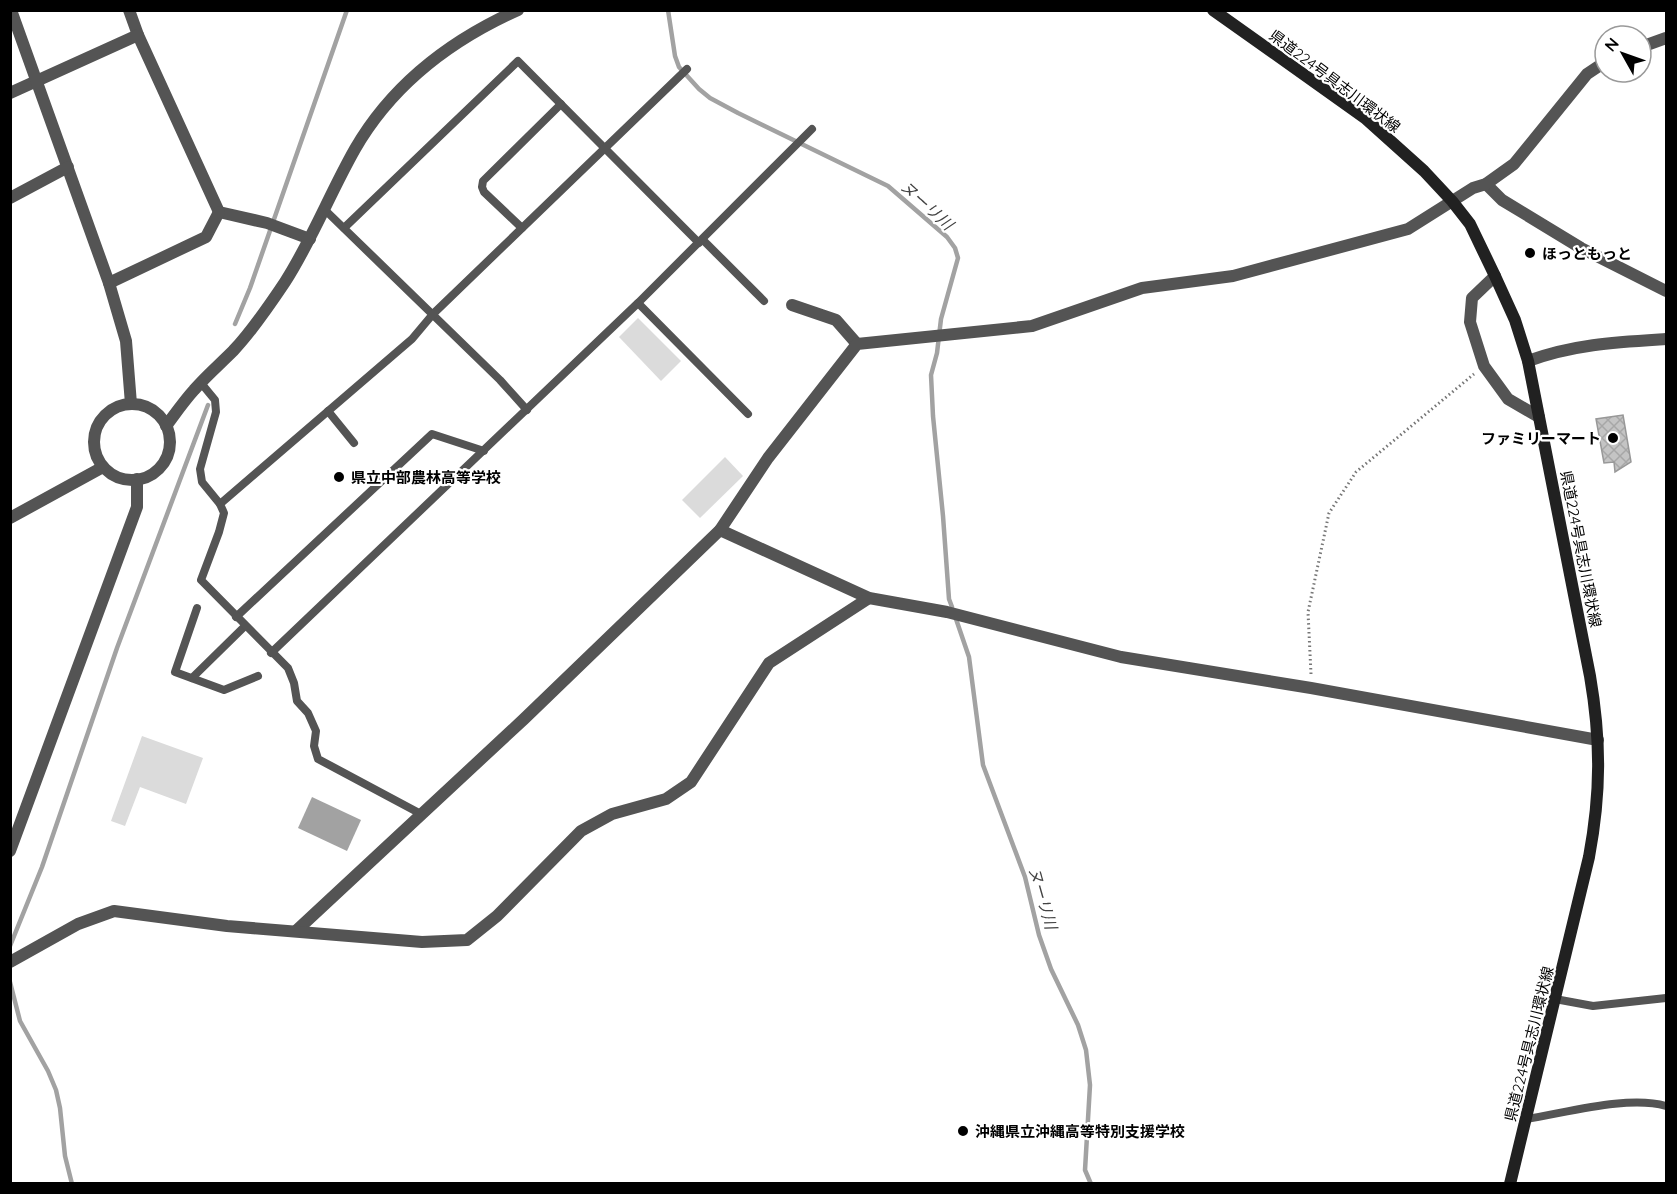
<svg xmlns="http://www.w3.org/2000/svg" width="1677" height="1194" font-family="Quicksand,'Noto Sans JP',sans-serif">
<defs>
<pattern id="building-cross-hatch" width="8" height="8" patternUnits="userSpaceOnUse" patternTransform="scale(1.5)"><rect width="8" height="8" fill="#c4c4c4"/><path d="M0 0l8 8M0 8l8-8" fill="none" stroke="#a7a7a7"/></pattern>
</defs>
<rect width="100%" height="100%" fill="#fff"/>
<g fill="#dbdbdb">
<polygon points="638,318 681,361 661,381 619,337"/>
<polygon points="725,457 743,476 700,518 682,500"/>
<polygon points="142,736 203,758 186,804 140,787 125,826 111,821"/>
</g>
<polygon fill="#a2a2a2" points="312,797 361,820 347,851 298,828"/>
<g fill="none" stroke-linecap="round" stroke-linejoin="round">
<g stroke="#a2a2a2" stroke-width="4.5">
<polyline points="668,10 675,56 679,67 699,89 710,98 738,113 888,186 947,237 955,248 958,258 941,319 937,353 931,375 933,416 943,516 949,599 952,607"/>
<polyline points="235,324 250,288 347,10"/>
<polyline points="956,619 969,657 983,765 1025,877 1039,935 1051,969 1078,1025 1086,1050 1090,1085 1085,1170 1091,1184"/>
<polyline points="10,946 42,867 117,648 208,405"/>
<polyline points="10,982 20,1021 48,1071 56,1090 60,1108 65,1156 72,1184"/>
</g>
</g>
<polygon fill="url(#building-cross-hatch)" stroke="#989898" stroke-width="1.5" points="1623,415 1631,462 1615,472 1614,462 1604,463 1596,419"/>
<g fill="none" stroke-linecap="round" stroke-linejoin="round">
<polyline stroke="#767676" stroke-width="3" stroke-dasharray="1.5 3" stroke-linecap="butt" points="1311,674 1308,612 1329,513 1356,472 1474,374"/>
<g stroke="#545454" stroke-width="8">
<polyline points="324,209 500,380 527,410"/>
<polyline points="344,228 518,61 699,243"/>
<polyline points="522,228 484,192 482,187 483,181 561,104"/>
<polyline points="703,240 764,301"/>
<polyline points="638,303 748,414"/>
<polyline points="201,383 215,400 216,412 200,469 202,482 220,504"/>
<polyline points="328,411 354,443"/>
<polyline points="197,608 175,672 224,690 258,676"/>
<polyline points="236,617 432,434 484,451"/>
<polyline points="271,653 638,303 812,129"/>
<polyline points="192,678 245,626"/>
<polyline points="421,814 318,759 314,746 316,731 308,713 297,701 294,683 288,668 201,580 219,532 224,513 220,504 412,339 433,314 687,69"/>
<polyline points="1555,999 1593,1006 1666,998"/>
<path d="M1526,1119C1566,1113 1628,1095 1666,1106"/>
</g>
<g stroke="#545454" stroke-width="12">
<polyline points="129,10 138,35"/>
<polyline points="1641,47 1666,38"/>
<polyline points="10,93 138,35 219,212 267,223 310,239"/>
<polyline points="1486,184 1502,200 1581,248 1666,291"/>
<polyline points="1495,276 1472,298 1470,322 1484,366 1508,399 1539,417"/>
<polyline points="109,283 206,237 219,212"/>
<polyline points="792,305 836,320 857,344"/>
<polyline points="720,530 869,598 947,612 1121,657 1311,688 1598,740"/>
<polyline points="296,931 524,719 720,530 768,458 857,344 1032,326 1142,288 1233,276 1408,229 1473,188 1486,184 1514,164 1587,74 1605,62"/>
<polyline points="10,962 78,924 114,911 227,926 422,942 467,940 497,916 581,831 612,814 666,799 691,782 769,663 869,598"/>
</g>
<g stroke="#545454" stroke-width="12">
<polyline points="11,10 109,283 126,341 131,404"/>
<polyline points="10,198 68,167"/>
<path d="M1528,361C1574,344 1618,342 1666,339"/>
<circle cx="132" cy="442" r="38"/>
<path d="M166,426C175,414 184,401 194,390C206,376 220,364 233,351C252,331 269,306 285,282C312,240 330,193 355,149C392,85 451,40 518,10"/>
<polyline points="10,518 103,467"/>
<polyline points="10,851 137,507 137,479"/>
</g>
<path stroke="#212121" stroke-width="12" d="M1213,10L1365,118L1424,171L1452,201L1470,224L1495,276L1515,320L1528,361L1590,676C1601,740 1601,793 1589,857L1510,1184"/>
</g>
<g fill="#000" stroke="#fff" stroke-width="2">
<circle cx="1530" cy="253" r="6"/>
<circle cx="1613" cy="438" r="6"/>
<circle cx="339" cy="477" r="6"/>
<circle cx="963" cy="1131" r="6"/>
</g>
<g text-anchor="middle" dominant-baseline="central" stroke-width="4.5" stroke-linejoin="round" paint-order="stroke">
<g font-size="15" fill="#000" stroke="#fff">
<text transform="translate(1335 81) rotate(37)">県道224号具志川環状線</text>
<text transform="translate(1581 549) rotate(79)">県道224号具志川環状線</text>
<text transform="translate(1529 1044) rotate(-76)">県道224号具志川環状線</text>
</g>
<g font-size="15" font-weight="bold" fill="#000" stroke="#fff" text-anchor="start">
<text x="1542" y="253">ほっともっと</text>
<text x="1601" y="438" text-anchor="end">ファミリーマート</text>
<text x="351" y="477">県立中部農林高等学校</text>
<text x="975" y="1131">沖縄県立沖縄高等特別支援学校</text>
</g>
<g font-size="16" font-style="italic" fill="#434343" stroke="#fff">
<text transform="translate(927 205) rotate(42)">ヌーリ川</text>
<text transform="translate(1043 898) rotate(74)">ヌーリ川</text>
</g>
</g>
<rect width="1677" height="1194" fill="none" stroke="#000000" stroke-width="24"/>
<g transform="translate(1623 54) rotate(310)"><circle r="28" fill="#ffffff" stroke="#999999" stroke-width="1.5"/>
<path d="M0-4.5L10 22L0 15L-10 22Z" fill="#000000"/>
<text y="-9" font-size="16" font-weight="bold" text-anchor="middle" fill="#000000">N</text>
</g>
</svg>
